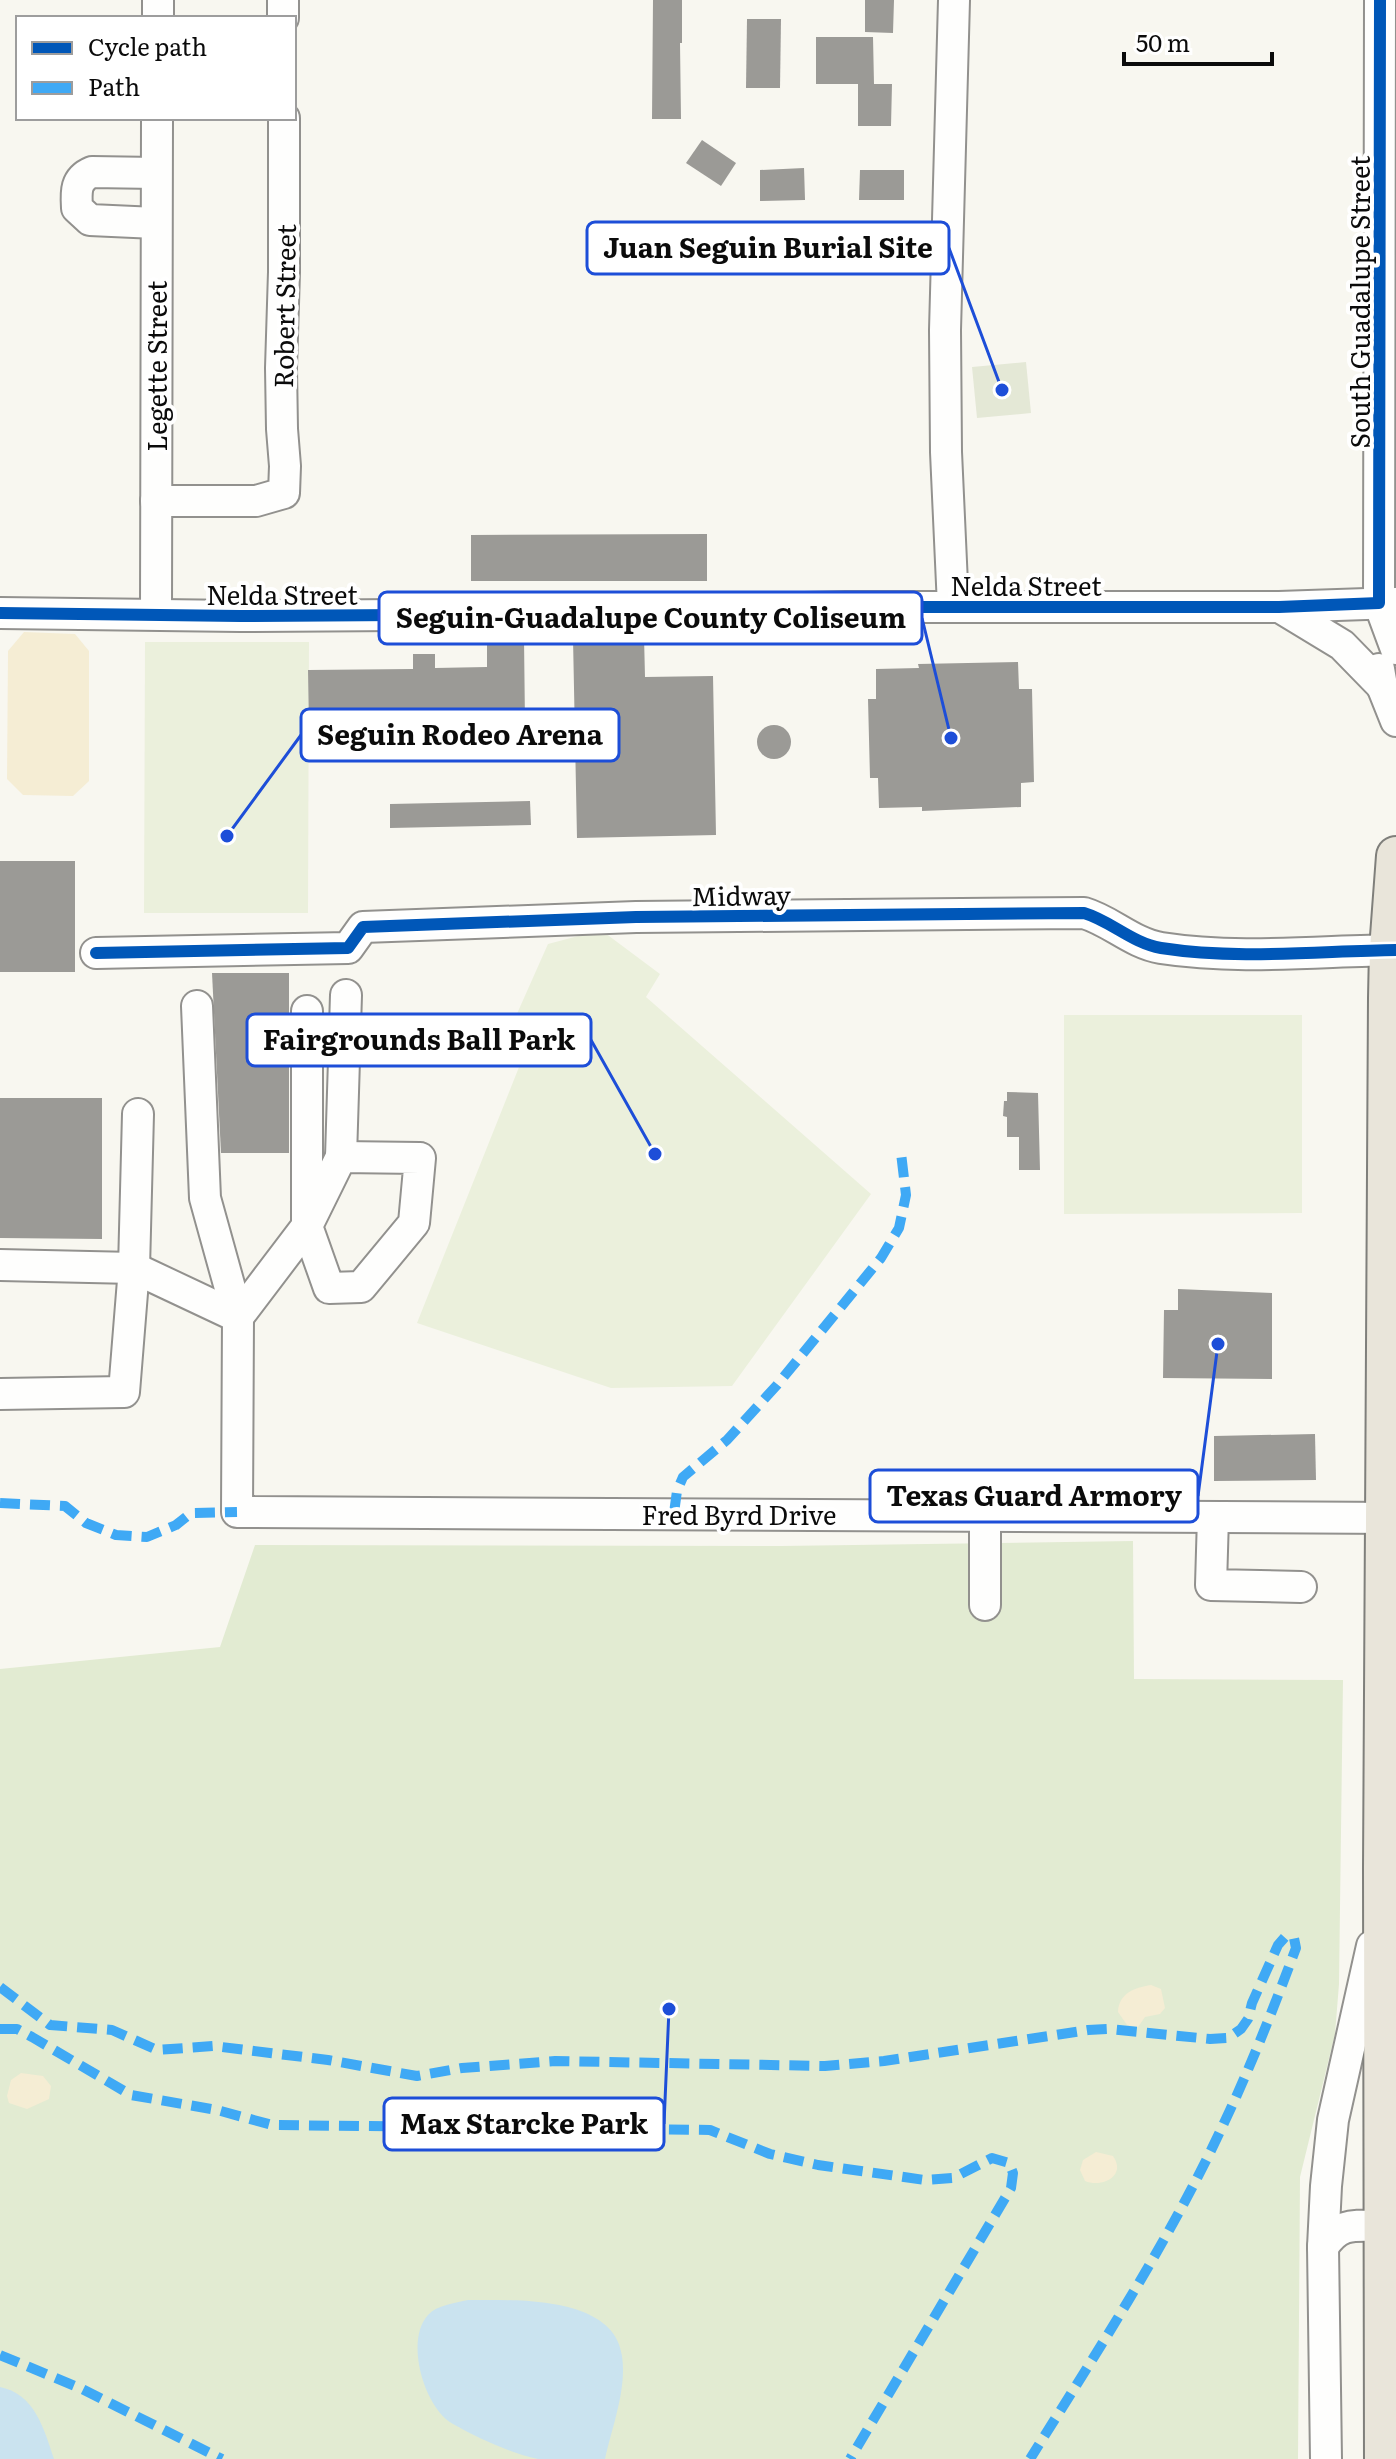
<svg xmlns="http://www.w3.org/2000/svg" width="1396" height="2459" font-family="Literata,serif">
<rect width="100%" height="100%" fill="#f8f7f0"/>
<polygon fill="#e2ebd2" points="1133,1541 1134,1679 1343,1680 1339,1984 1335,2034 1300,2177 1298,2459 0,2459 0,1669 220,1647 255,1545 781,1546"/>
<g fill="#f5edd4">
<polygon points="24,632 75,634 89,651 89,781 73,796 23,795 7,779 8,651"/>
<path d="M1151,1985L1161,1989L1165,2008L1160,2014L1145,2017L1138,2027L1127,2025L1118,2012C1119,1993 1134,1988 1151,1985Z"/>
<polygon points="21,2073 43,2076 51,2086 49,2099 27,2109 9,2103 7,2096 11,2080"/>
<path d="M1096,2152L1113,2156C1127,2176 1102,2188 1085,2181L1080,2170L1083,2160Z"/>
</g>
<polygon fill="#e4e8d6" points="1026,362 1031,413 977,418 972,367"/>
<g fill="#ebf0dc">
<polygon points="145,642 309,642 308,913 144,913"/>
<polygon points="601,930 660,974 646,997 871,1194 732,1386 611,1388 417,1323 529,1042 508,1034 548,944"/>
<polygon points="1064,1015 1302,1015 1302,1213 1064,1214"/>
</g>
<g fill="#cae3ef">
<path d="M468,2300C513,2300 614,2295 622,2356C627,2389 612,2427 605,2459C586,2459 556,2459 538,2459C510,2453 478,2438 453,2424C425,2409 404,2341 428,2315C437,2305 455,2303 468,2300Z"/>
<path d="M0,2387C35,2394 44,2429 54,2459H0Z"/>
</g>
<g fill="#9b9a96">
<polygon points="653,0 682,0 682,43 680,43 681,119 652,119"/>
<polygon points="865,0 894,0 893,33 865,32"/>
<polygon points="747,19 781,19 780,88 746,88"/>
<polygon points="816,37 873,37 874,84 892,84 891,126 858,126 858,84 816,84"/>
<polygon points="702,140 736,163 721,186 686,163"/>
<polygon points="804,168 805,200 760,201 760,170"/>
<polygon points="860,170 904,170 904,200 859,200"/>
<polygon points="707,534 707,581 471,581 471,535"/>
<polygon points="644,636 645,677 713,676 716,835 577,838 573,638"/>
<polygon points="487,638 524,638 525,724 309,728 308,670 413,669 413,654 435,654 435,668 487,667"/>
<polygon points="1018,662 1019,689 1032,689 1034,782 1021,783 1021,807 922,811 922,807 879,808 878,778 870,778 868,699 876,699 876,669 919,668 918,664"/>
<circle cx="774" cy="742" r="17"/>
<polygon points="530,801 531,825 390,828 390,804"/>
<rect x="0" y="861" width="75" height="111"/>
<polygon points="212,973 289,973 289,1153 221,1153"/>
<polygon points="1007,1092 1038,1093 1040,1170 1019,1170 1019,1137 1007,1137 1007,1117 1003,1116 1004,1101 1007,1101"/>
<polygon points="0,1098 102,1098 102,1239 0,1238"/>
<polygon points="1178,1289 1272,1293 1272,1379 1163,1378 1164,1310 1178,1310"/>
<polygon points="1315,1434 1316,1480 1214,1481 1214,1436"/>
</g>
<g fill="none" stroke-linecap="round" stroke-linejoin="round">
<g stroke="#92918e" stroke-width="34">
<g id="minor">
<polyline points="283,0 283,18"/>
<polyline points="1380,0 1379,603 1396,649"/>
<polyline points="158,18 158,0"/>
<path d="M156,223L90,220L77,208C76,192 75,179 92,172L156,173"/>
<polyline points="156,501 256,501 284,493 285,466 282,429 281,368 284,272 284,118"/>
<polyline points="953,606 946,452 945,330 954,0"/>
<polyline points="1281,608 1342,645 1382,686"/>
<polyline points="0,613 240,616 548,614 846,607 1279,607 1396,603"/>
<polyline points="156,614 157,118"/>
<polyline points="1379,669 1382,686 1396,721"/>
<path d="M96,953L348,948L363,927L636,917L1084,913C1111,921 1132,943 1161,948C1238,960 1319,951 1396,950"/>
<polyline points="197,1006 205,1198 238,1317 237,1512 1396,1518"/>
<polygon points="341,1157 420,1158 414,1223 361,1287 329,1288 307,1226"/>
<polyline points="341,1157 346,995"/>
<polyline points="0,1265 134,1268 238,1317 307,1226 307,1011"/>
<polyline points="0,1394 124,1392 134,1268 138,1114"/>
<polyline points="985,1515 985,1605"/>
<polyline points="1213,1517 1211,1585 1301,1587"/>
<path d="M1323,2247C1340,2221 1355,2226 1384,2226"/>
<polyline points="1326,2459 1323,2247 1326,2186 1333,2120 1372,1946"/>
</g>
</g>
<g stroke="#7f7f7b" stroke-width="42">
<polyline id="major" points="1384,2459 1383,1869 1388,998 1389,950 1396,856"/>
</g>
<use href="#minor" stroke="#fefefd" stroke-width="30"/>
<use href="#major" stroke="#e9e5da" stroke-width="38"/>
<g stroke="#3fa9f5" stroke-width="10" stroke-dasharray="20 10" stroke-linecap="butt">
<polyline points="0,1503 65,1506 86,1523 116,1535 147,1537 176,1525 191,1513 237,1512"/>
<polyline points="674,1513 677,1491 683,1477 727,1440 777,1385 881,1258 899,1228 906,1195 901,1153"/>
<path d="M0,1987L50,2025L112,2030L157,2050L213,2046L328,2060L417,2076L462,2068L555,2061L825,2066L884,2061L1088,2030L1109,2029L1210,2039L1228,2038L1241,2029L1248,2019L1252,2003L1278,1945L1285,1937L1294,1938L1296,1948C1274,2007 1251,2066 1224,2123C1170,2240 1098,2350 1030,2459"/>
<polyline points="0,2029 17,2029 32,2037 131,2095 217,2110 272,2125 710,2130 770,2154 818,2165 925,2180 953,2178 992,2158 1009,2163 1013,2173 1011,2188 850,2459"/>
<polyline points="0,2355 82,2389 222,2459"/>
</g>
<g stroke="#fff" stroke-width="17">
<g id="cycleway">
<polyline points="0,613 240,616 548,614 846,607 1279,607 1379,603 1380,0"/>
<path d="M96,953L348,948L363,927L636,917L1084,913C1111,921 1132,943 1161,948C1238,960 1319,951 1396,950"/>
</g>
</g>
<use href="#cycleway" stroke="#0057b8" stroke-width="12"/>
</g>
<g text-anchor="middle" dominant-baseline="central" stroke-width="8" stroke-linejoin="round" paint-order="stroke">
<g font-size="26" fill="#0b0b0b" stroke="#fff">
<text transform="translate(1358 302) rotate(-90)">South Guadalupe Street</text>
<text transform="translate(283 306) rotate(-89)">Robert Street</text>
<text transform="translate(155 366) rotate(-90)">Legette Street</text>
<text x="1026" y="584">Nelda Street</text>
<text x="282" y="593">Nelda Street</text>
<text transform="translate(741 894) rotate(-1)">Midway</text>
<text x="739" y="1513">Fred Byrd Drive</text>
</g>
</g>
<path fill="none" stroke="#1d4ed8" stroke-width="3" d="M1002 390L949 248M951 738L922 618M227 836L301 735M655 1154L591 1040M1218 1344L1198 1496M669 2009L664 2124"/>
<g fill="#1d4ed8" stroke="#fff" stroke-width="3">
<circle cx="1002" cy="390" r="8"/>
<circle cx="951" cy="738" r="8"/>
<circle cx="227" cy="836" r="8"/>
<circle cx="655" cy="1154" r="8"/>
<circle cx="1218" cy="1344" r="8"/>
<circle cx="669" cy="2009" r="8"/>
</g>
<g fill="#fff" stroke="#1d4ed8" stroke-width="3">
<rect x="587" y="222" width="362" height="52" rx="8"/>
<rect x="379" y="592" width="543" height="52" rx="8"/>
<rect x="301" y="709" width="318" height="52" rx="8"/>
<rect x="247" y="1014" width="344" height="52" rx="8"/>
<rect x="870" y="1470" width="328" height="52" rx="8"/>
<rect x="384" y="2098" width="280" height="52" rx="8"/>
</g>
<g font-size="28" text-anchor="middle" font-weight="bold" fill="#0b0b0b">
<text x="768" y="258">Juan Seguin Burial Site</text>
<text x="651" y="628">Seguin-Guadalupe County Coliseum</text>
<text x="460" y="745">Seguin Rodeo Arena</text>
<text x="419" y="1050">Fairgrounds Ball Park</text>
<text x="1034" y="1506">Texas Guard Armory</text>
<text x="524" y="2134">Max Starcke Park</text>
</g>
<rect x="16" y="16" width="280" height="104" fill="#ffffff" stroke="#9d9d9d" stroke-width="2"/>
<rect x="32" y="42" width="40" height="12" fill="#0057b8" stroke="#9d9d9d" stroke-width="2"/>
<text x="88" y="56" font-size="24" fill="#0b0b0b">Cycle path</text>
<rect x="32" y="82" width="40" height="12" fill="#3fa9f5" stroke="#9d9d9d" stroke-width="2"/>
<text x="88" y="96" font-size="24" fill="#0b0b0b">Path</text>
<path d="M1124 52v12h148v-12" fill="none" stroke="#0b0b0b" stroke-width="4"/>
<text x="1136" y="52" font-size="24" fill="#0b0b0b" stroke="#ffffff" stroke-width="6" paint-order="stroke">50 m</text>
</svg>
